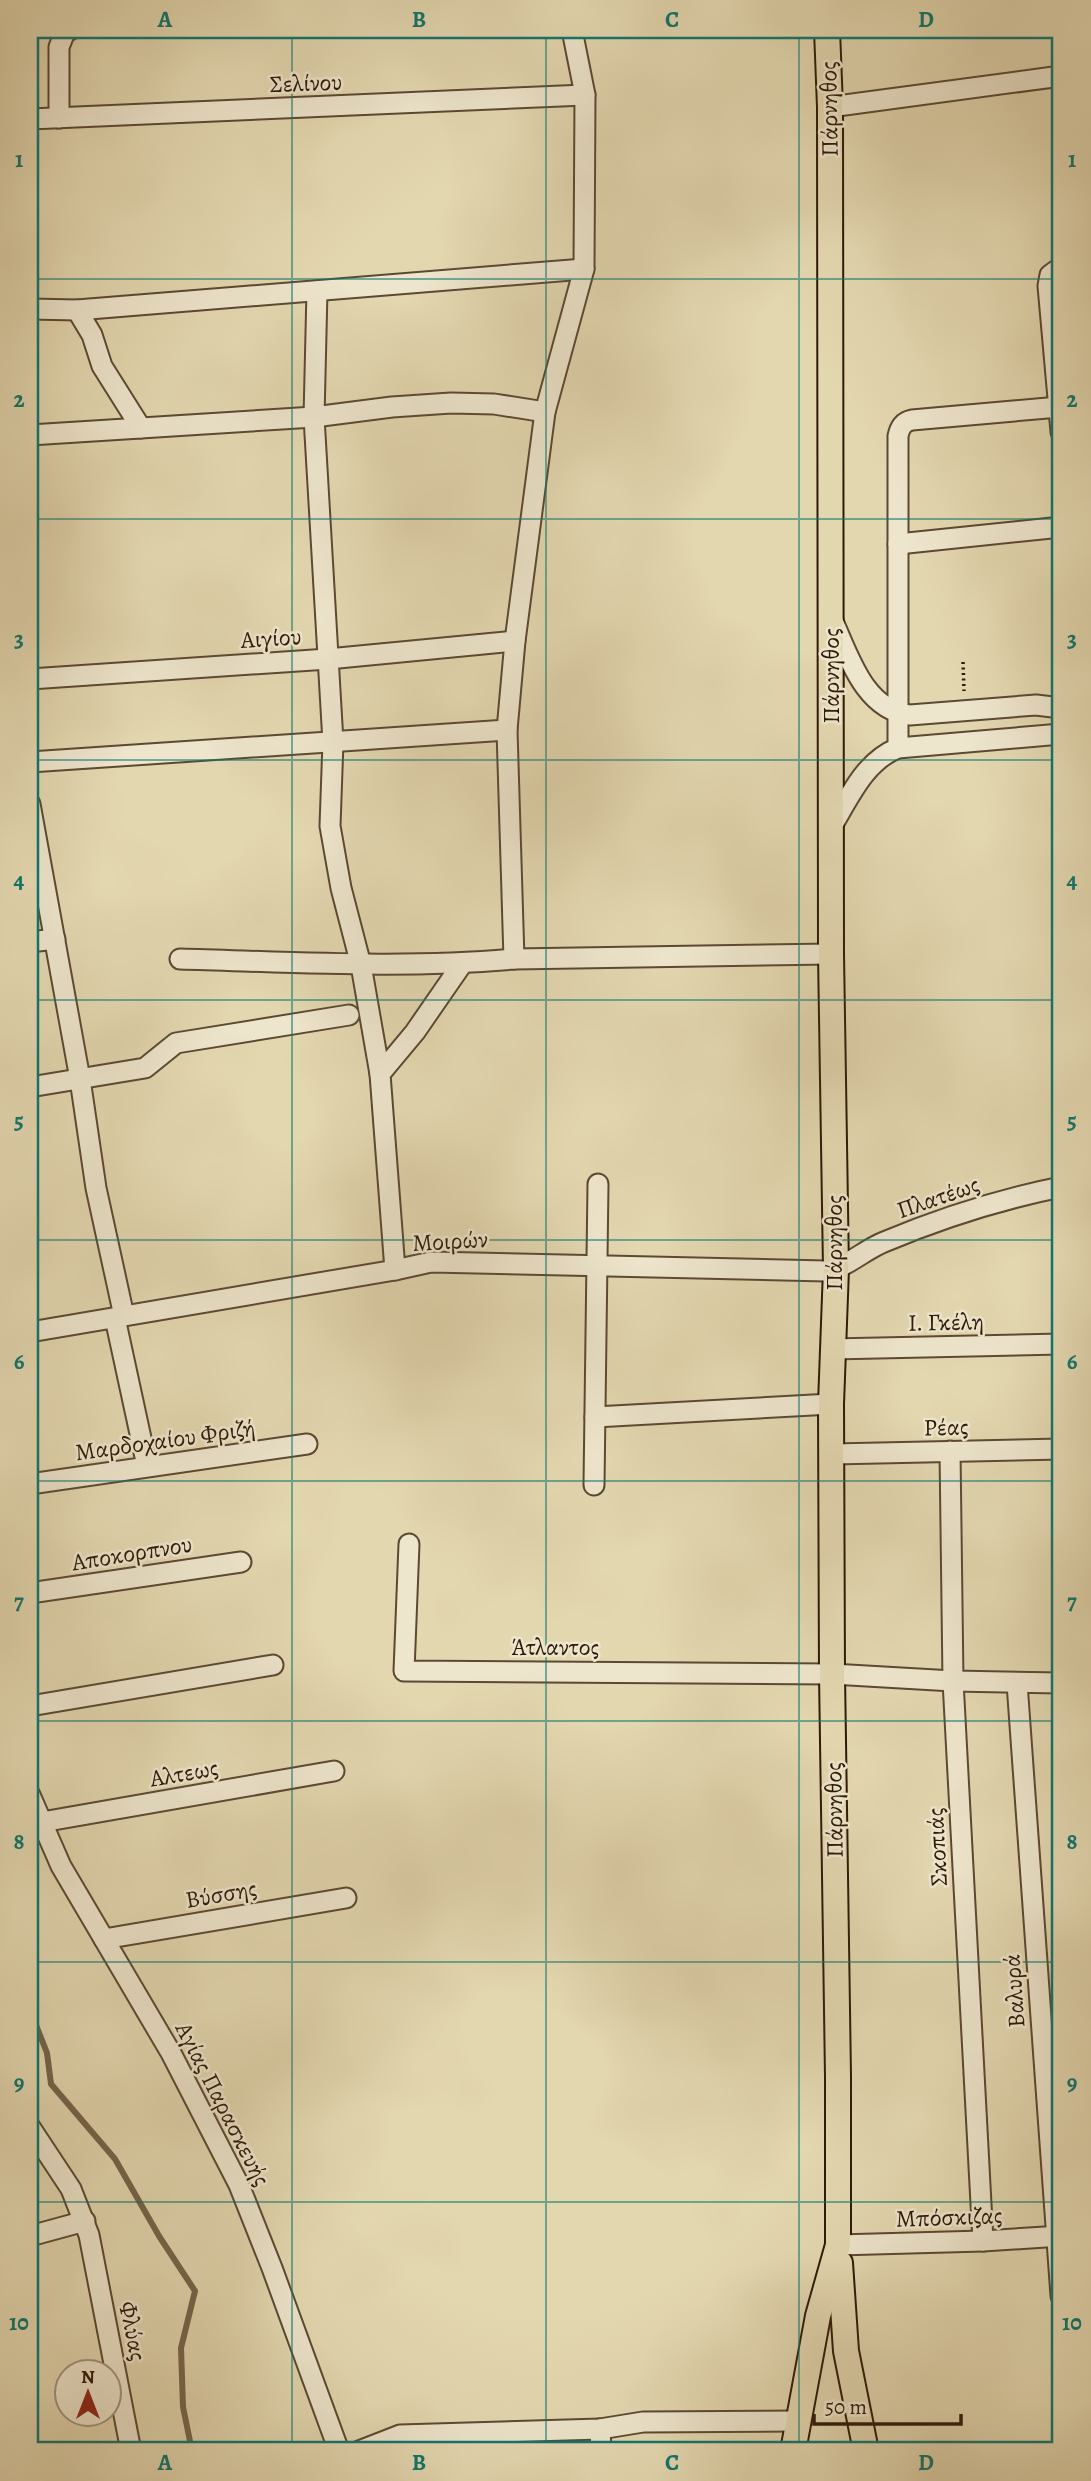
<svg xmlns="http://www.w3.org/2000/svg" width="1091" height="2481" font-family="Alegreya,serif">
<rect width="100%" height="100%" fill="#e3d7b0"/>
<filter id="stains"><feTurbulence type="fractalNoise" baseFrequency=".00286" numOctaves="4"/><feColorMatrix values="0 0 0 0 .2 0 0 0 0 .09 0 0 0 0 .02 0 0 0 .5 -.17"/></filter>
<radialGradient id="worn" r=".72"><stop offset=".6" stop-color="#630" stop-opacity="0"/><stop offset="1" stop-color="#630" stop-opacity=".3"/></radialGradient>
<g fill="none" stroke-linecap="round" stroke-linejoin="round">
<polyline stroke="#76654b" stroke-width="6" points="30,2023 36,2025 47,2053 51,2084 115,2159 159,2236 195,2291 181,2348 183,2407 192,2451"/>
<g stroke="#5c4932" stroke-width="23">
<g id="minor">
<polyline points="830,107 1061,76"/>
<polyline points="59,118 59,47 65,32 70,30"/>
<polyline points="30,119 585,95"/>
<polyline points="1061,267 1050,275 1048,286 1061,432"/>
<polyline points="317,291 314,417 333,742 330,826 341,888 361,965 380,1074"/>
<polyline points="30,309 77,310 584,269"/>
<polyline points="77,310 92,335 102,366 141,428"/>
<polyline points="30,435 314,417 392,407 451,403 494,404 545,412"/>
<polyline points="898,544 1061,527"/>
<path d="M832,619C849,656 864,710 910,715L1036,705L1061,708"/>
<polyline points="30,679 328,659 515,641"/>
<path d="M898,748V436C900,427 903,422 912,420L1059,407"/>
<polyline points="30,762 507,730"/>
<polyline points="30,804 80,1079 96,1188 124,1316"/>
<path d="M832,826C850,796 865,761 898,748L1061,734"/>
<polyline points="30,942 55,939"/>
<path d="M180,959C291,962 403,969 514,959L831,954"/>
<polyline points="514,959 507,730 515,641 545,412 584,269 585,95 572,30"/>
<polyline points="30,1087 145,1068 176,1043 349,1015"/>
<polyline points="395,1270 380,1074 415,1032 462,964"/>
<polyline points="115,1318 147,1466"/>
<path d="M30,1332L395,1270L431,1262L826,1271C846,1268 864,1250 884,1242C941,1218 1001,1199 1061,1187"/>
<polyline points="832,1349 1061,1344"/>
<polyline points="595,1417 831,1404"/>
<polyline points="950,1451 953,1681 983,2241"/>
<polyline points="833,1454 1061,1449"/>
<polyline points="30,1484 307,1444"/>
<polyline points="594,1485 598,1184"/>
<polyline points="409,1544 404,1671 832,1674 953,1681 1061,1683"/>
<polyline points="30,1593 241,1562"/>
<polyline points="1017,1683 1061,2296"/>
<polyline points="30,1706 273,1665"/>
<polyline points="30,1795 61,1866 171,2053 239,2185 272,2268 339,2451"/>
<polyline points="42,1822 334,1771"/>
<polyline points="104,1939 346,1898"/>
<polyline points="30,2127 71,2189 89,2235 131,2451"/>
<polyline points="30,2236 85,2221"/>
<polyline points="838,2245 983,2241 1061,2236"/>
<polyline points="600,2429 601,2451"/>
<polyline points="359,2451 400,2435 600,2429 643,2422 798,2421"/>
</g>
</g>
<g stroke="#2f1a08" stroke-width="28">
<g id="major">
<polyline points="840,2263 846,2351 866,2451"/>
<polyline points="793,2451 818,2316 838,2245 838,2077 832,1674 831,1404 836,1269 831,954 830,107 827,30"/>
</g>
</g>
<polyline stroke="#2f1a08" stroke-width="3.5" stroke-dasharray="2 3.5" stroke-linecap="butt" points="963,662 964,691"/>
<use href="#minor" stroke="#ede5cc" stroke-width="19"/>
<use href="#major" stroke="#e3d7b0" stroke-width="24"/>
</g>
<path fill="none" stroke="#0f766e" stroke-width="2" stroke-opacity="0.55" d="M292,30V2451M546,30V2451M799,30V2451M30,279H1061M30,519H1061M30,760H1061M30,1000H1061M30,1240H1061M30,1481H1061M30,1721H1061M30,1962H1061M30,2202H1061"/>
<g text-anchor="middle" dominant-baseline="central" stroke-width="5" stroke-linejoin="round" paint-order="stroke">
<g font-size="24" fill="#2f1a08" stroke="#ede5cc">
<text transform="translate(306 83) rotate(-2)">Σελίνου</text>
<text transform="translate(829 109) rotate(-91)">Πάρνηθος</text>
<text transform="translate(271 638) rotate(-4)">Αιγίου</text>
<text transform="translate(831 676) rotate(-90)">Πάρνηθος</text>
<text transform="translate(938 1197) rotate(-19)">Πλατέως</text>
<text transform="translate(450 1241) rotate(-3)">Μοιρών</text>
<text transform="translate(834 1243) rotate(-90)">Πάρνηθος</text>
<text transform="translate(946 1322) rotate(-1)">Ι. Γκέλη</text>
<text transform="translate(946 1427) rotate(-1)">Ρέας</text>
<text transform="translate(165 1440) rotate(-8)">Μαρδοχαίου Φριζή</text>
<text transform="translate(132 1553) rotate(-9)">Αποκορπνου</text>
<text x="555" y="1647">Άτλαντος</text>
<text transform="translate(184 1773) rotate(-10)">Αλτεως</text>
<text transform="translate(834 1810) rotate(-91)">Πάρνηθος</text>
<text transform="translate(937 1847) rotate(-93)">Σκοπιάς</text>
<text transform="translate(221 1894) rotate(-10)">Βύσσης</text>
<text transform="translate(1014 1991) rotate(-94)">Βαλυρά</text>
<text transform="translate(223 2104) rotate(63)">Αγίας Παρασκευής</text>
<text transform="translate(949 2217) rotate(-2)">Μπόσκιζας</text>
<text transform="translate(133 2331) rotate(79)">Φλύας</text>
</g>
</g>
<rect width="1091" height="2481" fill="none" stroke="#e3d7b0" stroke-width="77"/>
<g transform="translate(88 2393)"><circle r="33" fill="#ede5cc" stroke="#a1947e" stroke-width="2"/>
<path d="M0-5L12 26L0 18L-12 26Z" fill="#8f2418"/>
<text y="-10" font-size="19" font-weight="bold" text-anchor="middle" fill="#2f1a08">N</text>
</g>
<path d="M814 2414v10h147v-10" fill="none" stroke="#2f1a08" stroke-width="3.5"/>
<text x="825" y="2414" font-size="21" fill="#2f1a08" stroke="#ede5cc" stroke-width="5" paint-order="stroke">50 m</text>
<rect x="38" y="38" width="1014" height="2404" fill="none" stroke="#0f766e" stroke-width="2.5"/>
<g font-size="23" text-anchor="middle" font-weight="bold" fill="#0f766e">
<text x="165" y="27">A</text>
<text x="419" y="27">B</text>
<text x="672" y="27">C</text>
<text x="926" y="27">D</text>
<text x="19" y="167">1</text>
<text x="1072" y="167">1</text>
<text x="19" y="407">2</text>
<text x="1072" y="407">2</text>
<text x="19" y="647">3</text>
<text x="1072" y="647">3</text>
<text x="19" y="888">4</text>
<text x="1072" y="888">4</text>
<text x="19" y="1128">5</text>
<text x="1072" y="1128">5</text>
<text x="19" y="1369">6</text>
<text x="1072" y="1369">6</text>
<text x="19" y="1609">7</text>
<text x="1072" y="1609">7</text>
<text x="19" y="1849">8</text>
<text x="1072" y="1849">8</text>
<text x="19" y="2090">9</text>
<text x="1072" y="2090">9</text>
<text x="19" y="2330">10</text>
<text x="1072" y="2330">10</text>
<text x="165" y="2470">A</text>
<text x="419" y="2470">B</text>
<text x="672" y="2470">C</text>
<text x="926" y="2470">D</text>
</g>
<rect width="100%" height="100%" filter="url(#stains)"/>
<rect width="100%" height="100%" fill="url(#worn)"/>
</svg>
